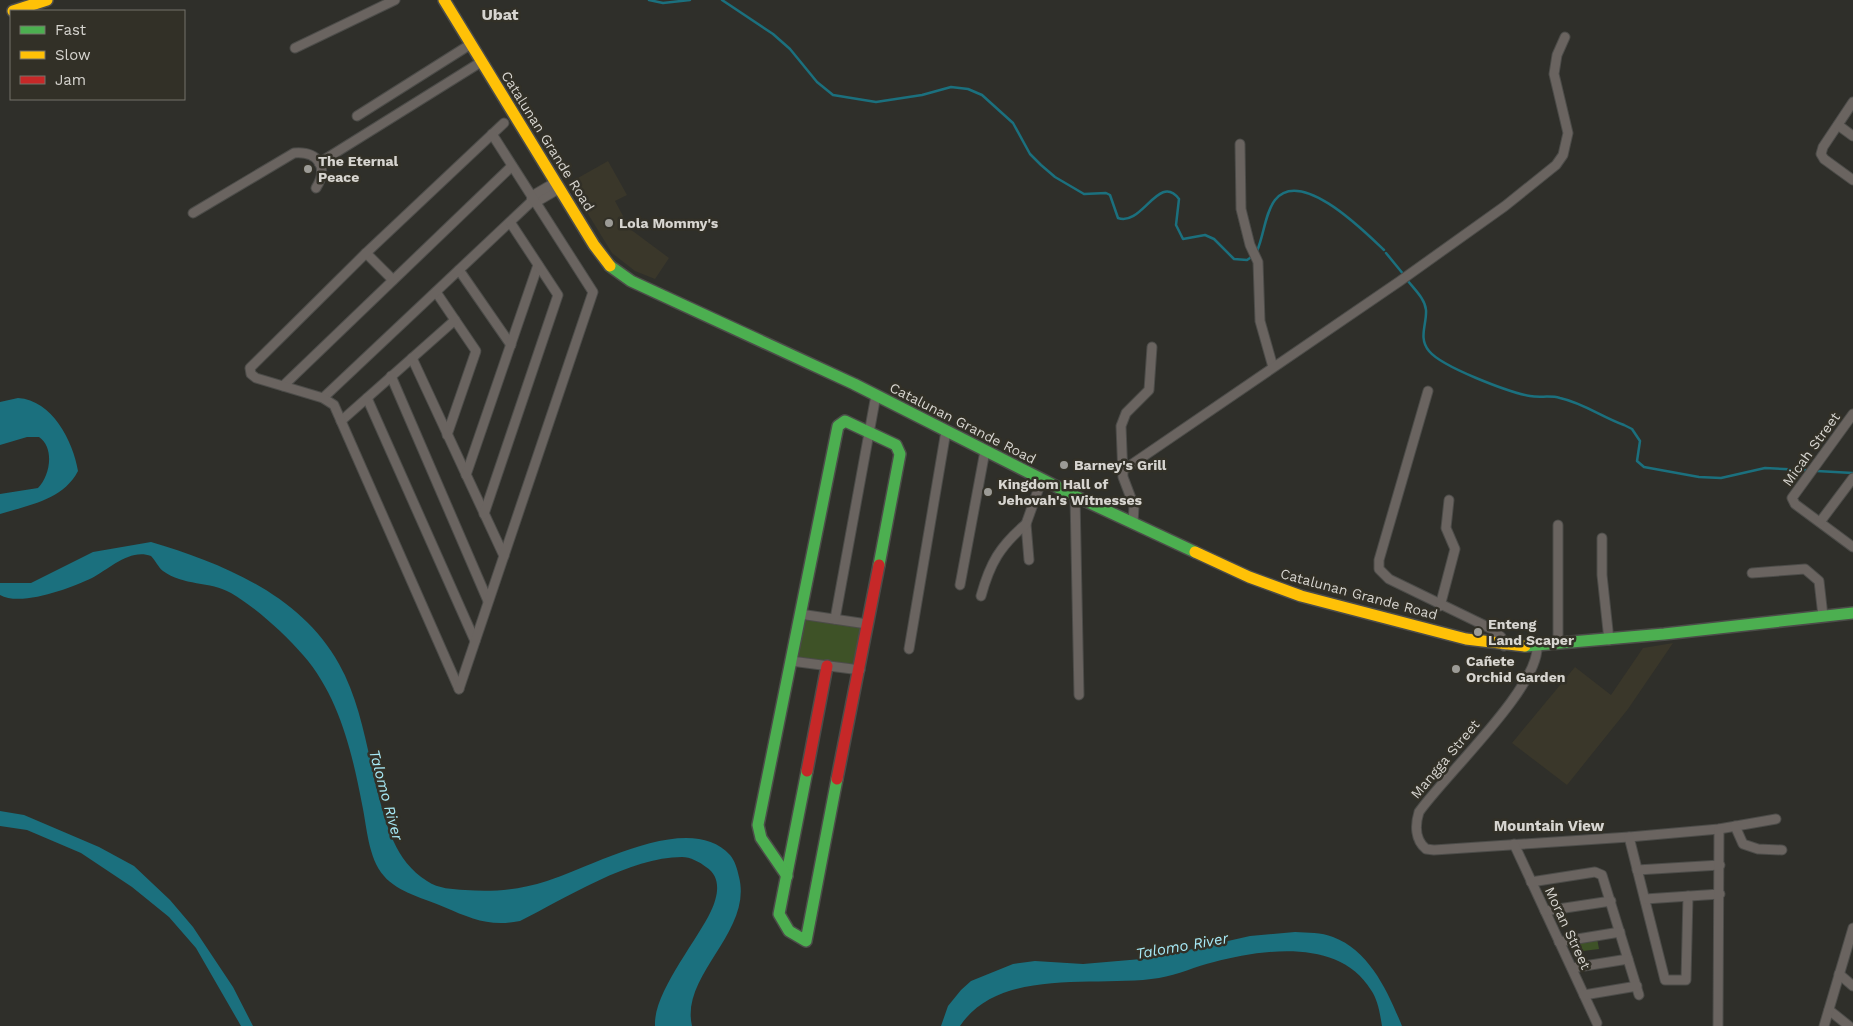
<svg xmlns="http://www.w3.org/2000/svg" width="1853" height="1026" font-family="'Work Sans',sans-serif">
<rect width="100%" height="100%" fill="#2f2f2a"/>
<g fill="#3a372a">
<polygon points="608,161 627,195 615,201 630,229 669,258 655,279 635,271 612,253 569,183"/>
<polygon points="1673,643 1628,709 1567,785 1512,743 1575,667 1611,695 1643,648"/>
</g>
<g fill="#3e5227">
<polygon points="803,619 862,628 855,666 796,658"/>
<polygon points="1596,933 1599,949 1575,952 1573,936"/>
</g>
<g fill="#1b707e">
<path d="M18,398C52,400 73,441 78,471C63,500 29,505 0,514V494L38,488C50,476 55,448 39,437H27L0,445V402Z"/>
<path d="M151,542C222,563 301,595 339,664C360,701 367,748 377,790C386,824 395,861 427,881C439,889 452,889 465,890C494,892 519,890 547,881C592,867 690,810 730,855C735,861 737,868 739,877C753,932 680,975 692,1026H655C653,993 697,941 711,911C718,896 722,877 706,867C700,862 690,857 682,857C630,857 566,898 520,921C490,927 472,919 444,907C426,899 397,892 384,876C368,858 367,827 362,804C352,752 339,696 303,655C284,633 255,607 231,593C210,581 183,586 163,571C158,567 156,561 151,556C130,548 109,569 92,578C71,588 21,607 0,595V583H31L93,552Z"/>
<polygon points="0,811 24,815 99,847 134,866 170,900 193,927 233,987 253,1026 241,1026 196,948 169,917 132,887 81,853 27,830 0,826"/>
<path d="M1295,932C1308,933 1321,932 1333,937C1370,951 1388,992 1402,1026H1382C1380,1014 1378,1000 1371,990C1340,938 1263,949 1214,962C1196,966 1178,975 1159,978C1098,988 1000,966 960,1026H941L948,1006L961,990L971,981L1013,964L1035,961L1083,964L1153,958L1250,936Z"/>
</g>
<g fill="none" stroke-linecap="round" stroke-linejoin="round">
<g stroke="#1b707e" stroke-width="2.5">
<polyline points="649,0 663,3 690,0"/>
<path d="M722,0L773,34L790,49L817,82L833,95L876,102L922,95L951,87L968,89L982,95L1013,123L1030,154L1041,165L1055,177L1084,194L1106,193L1110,195L1118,218C1142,227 1159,172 1179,199L1176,225L1183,239L1205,235L1214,239L1234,259L1247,260L1253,256"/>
<path d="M1257,251C1264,235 1265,213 1275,200C1301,167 1365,232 1384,250"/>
<polyline points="1386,253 1404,275"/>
<path d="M1408,281C1415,290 1425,299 1426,310C1427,324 1418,338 1429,351C1442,367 1508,392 1530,396C1540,398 1550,395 1560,398C1583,403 1602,417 1624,425L1632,429L1640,441L1637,461L1644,467L1699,477L1721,478L1765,468L1806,470"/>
<polyline points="1817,471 1853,473"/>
</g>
<g stroke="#4c4c49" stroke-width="11">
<g id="street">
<polyline points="295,48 395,0"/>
<polyline points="1853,102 1823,147 1821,154 1824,159 1853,180"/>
<polyline points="357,116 471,44"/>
<polyline points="1838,125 1853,136"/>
<polyline points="1240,144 1241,209 1250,245 1258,262 1260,321 1273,367"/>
<polyline points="319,163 481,62"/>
<polyline points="531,202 536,202 560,188"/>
<path d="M193,213L294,153C318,151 329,167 316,188"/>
<polyline points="366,253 393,280"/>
<polyline points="459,270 511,345"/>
<polyline points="436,292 476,351 447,435"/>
<polyline points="412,358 504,556"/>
<polyline points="391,376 488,601"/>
<polyline points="283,386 512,166"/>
<polyline points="1428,391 1379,560 1379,569 1389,579 1494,630 1501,637 1504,646"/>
<polyline points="323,398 531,202 532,196 556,182"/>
<polyline points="367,398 475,641"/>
<polyline points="1853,414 1792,498 1795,504 1853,547"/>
<polyline points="341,421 455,320"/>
<polyline points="1122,471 1400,281 1505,206 1556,165 1563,155 1568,133 1554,74 1557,55 1565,37"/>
<polyline points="466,475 538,265"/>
<polyline points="1075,496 1079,695"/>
<polyline points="484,514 558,295 510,222"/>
<polyline points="1820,522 1853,478"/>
<polyline points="1133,523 1134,506 1123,477 1121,426 1126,413 1149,390 1152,347"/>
<polyline points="1602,538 1602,575 1609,640"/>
<polyline points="1029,560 1026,524 1042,479"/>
<polyline points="1752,573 1805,569 1819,581 1823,616"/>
<polyline points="960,585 985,451"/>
<path d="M981,596C990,563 1000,546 1026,524"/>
<polyline points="1440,606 1455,549 1446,528 1449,500"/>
<polyline points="800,614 867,624"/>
<polyline points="835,619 876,395"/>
<polyline points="1558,644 1558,525"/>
<path d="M1537,646C1540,686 1445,775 1419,812C1415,825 1415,840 1426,849L1434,850L1629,837L1719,829L1776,819"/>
<polyline points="909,649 946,431"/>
<polyline points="791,661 860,670"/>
<polyline points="459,689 334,405 323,398 256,378 251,374 250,368 366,253 504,123"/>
<polyline points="459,689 593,292 492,134"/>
<polyline points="1735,826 1743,844 1758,849 1782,850"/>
<polyline points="1629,837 1665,980 1686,980 1688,896"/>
<polyline points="1514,844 1597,1023"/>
<polyline points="1637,870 1720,865"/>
<polyline points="1531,882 1595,872 1602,875 1639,995"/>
<polyline points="1645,899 1720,894"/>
<polyline points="1545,911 1611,901"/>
<polyline points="1559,942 1620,932"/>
<polyline points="1572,968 1628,959"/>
<polyline points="1839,974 1853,986"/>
<polyline points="1584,995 1637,986"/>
<polyline points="1829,1010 1849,1026"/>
<polyline points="1718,1026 1719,829"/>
<polyline points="1824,1026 1853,928"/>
</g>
</g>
<g stroke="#4c4c49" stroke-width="14">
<g id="fast">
<polyline points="610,266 631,281 854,384 1075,496 1195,552"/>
<polyline points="1525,646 1664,634 1853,613"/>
<polyline points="807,771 779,914 789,931 806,941 837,779"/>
<polyline points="787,876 761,838 758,825 838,426 845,421 896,445 900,454 879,565"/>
</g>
</g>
<g stroke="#4c4c49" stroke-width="14">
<g id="slow">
<polyline points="444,0 594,245 610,266"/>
<polyline points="13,11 47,0"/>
<polyline points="1195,552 1249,577 1301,596 1466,639 1525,646"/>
</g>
</g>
<g stroke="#4c4c49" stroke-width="14">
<g id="jam">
<polyline points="807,771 827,666"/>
<polyline points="837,779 879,565"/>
</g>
</g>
<use href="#street" stroke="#6a6460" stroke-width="9"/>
<use href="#fast" stroke="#4caf50" stroke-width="11"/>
<use href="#slow" stroke="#ffc107" stroke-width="11"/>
<use href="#jam" stroke="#c62828" stroke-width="11"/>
</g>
<g fill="#9c9b96" stroke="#323027" stroke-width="2">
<circle cx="308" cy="169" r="5"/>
<circle cx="609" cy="223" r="5"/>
<circle cx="1064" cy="465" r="5"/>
<circle cx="988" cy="492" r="5"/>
<circle cx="1478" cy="632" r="5"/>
<circle cx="1456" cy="669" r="5"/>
</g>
<g text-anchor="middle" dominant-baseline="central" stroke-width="5" stroke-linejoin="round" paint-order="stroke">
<g font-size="14" fill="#d7d5d0" stroke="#323027">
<text transform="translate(548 141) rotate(58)">Catalunan Grande Road</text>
<text transform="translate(963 423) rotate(27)">Catalunan Grande Road</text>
<text transform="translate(1811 449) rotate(-54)">Micah Street</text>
<text transform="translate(1359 594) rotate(15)">Catalunan Grande Road</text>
<text transform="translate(1445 759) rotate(-50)">Mangga Street</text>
<text transform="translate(1568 928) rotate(65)">Moran Street</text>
</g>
<g font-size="14" font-weight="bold" fill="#d7d5d0" stroke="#323027" text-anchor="start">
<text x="318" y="161">The Eternal<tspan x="318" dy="16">Peace</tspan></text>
<text x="619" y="223">Lola Mommy's</text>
<text x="1074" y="465">Barney's Grill</text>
<text x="998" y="484">Kingdom Hall of<tspan x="998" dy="16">Jehovah's Witnesses</tspan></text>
<text x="1488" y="624">Enteng<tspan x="1488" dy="16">Land Scaper</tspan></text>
<text x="1466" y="661">Cañete<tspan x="1466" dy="16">Orchid Garden</tspan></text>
</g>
<g font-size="15" font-style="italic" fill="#a7e9f6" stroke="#323027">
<text transform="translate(386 795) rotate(75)">Talomo River</text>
<text transform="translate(1182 946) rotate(-10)">Talomo River</text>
</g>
<g font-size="15" font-weight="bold" fill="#d7d5d0" stroke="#323027">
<text x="1549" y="826">Mountain View</text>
</g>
<g font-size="16" font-weight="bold" fill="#d7d5d0" stroke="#323027">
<text x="500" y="14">Ubat</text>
</g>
</g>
<rect x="10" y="10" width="175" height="90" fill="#323027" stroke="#74726b"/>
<rect x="20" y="26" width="25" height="8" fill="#4caf50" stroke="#74726b"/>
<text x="55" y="35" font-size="15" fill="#d7d5d0">Fast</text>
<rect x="20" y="51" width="25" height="8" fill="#ffc107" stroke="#74726b"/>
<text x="55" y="60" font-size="15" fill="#d7d5d0">Slow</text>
<rect x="20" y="76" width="25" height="8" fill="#c62828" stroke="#74726b"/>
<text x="55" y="85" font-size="15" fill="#d7d5d0">Jam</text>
</svg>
